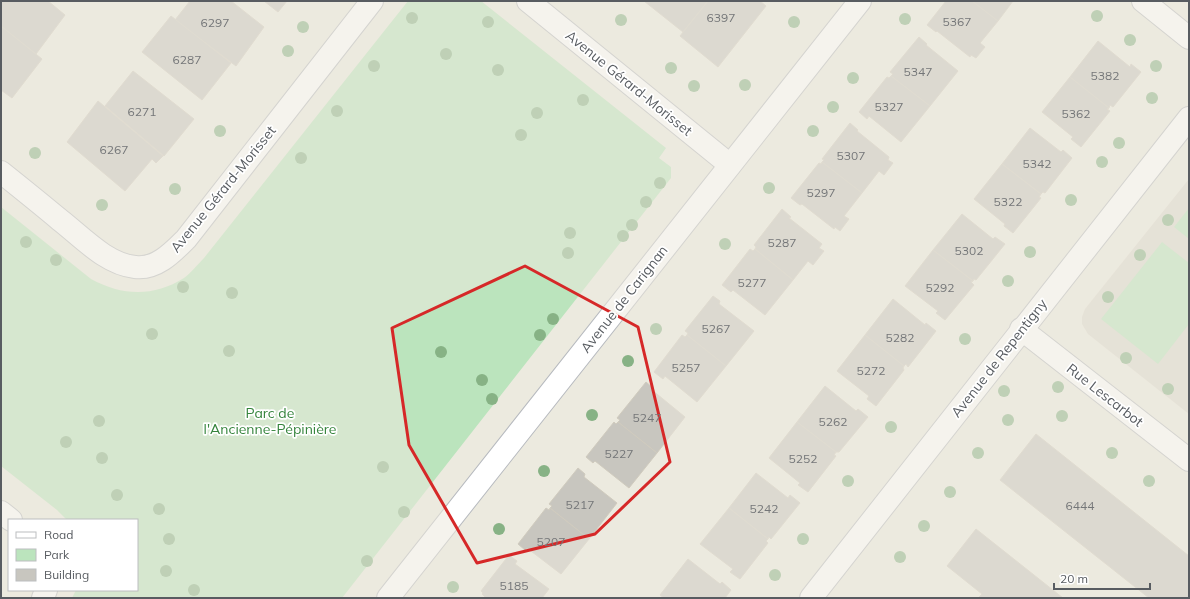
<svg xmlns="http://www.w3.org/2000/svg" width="1190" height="599" font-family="Mulish,sans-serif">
<rect width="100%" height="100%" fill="#eceadf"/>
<polygon fill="#dcd9ce" points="1189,179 1189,414 1088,334 1082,324 1082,317 1085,309"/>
<g fill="#bbe4bd">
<path d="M408,1H481L666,148L659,158L671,167V178L342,598H72L76,590H137V520H67L57,510L1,466V207L91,279C122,296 154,297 184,278C191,273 197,265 204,258Z"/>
<polygon points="1189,208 1189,239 1174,227"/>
<polygon points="1162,242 1189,263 1189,324 1158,364 1101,319"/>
</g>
<g fill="#c8c6bf" stroke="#d0cbbe">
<polygon points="1,1 48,1 65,15 36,54 1,26"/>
<polygon points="190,1 231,1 264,27 236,66 175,20"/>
<polygon points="264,1 287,1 278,12"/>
<polygon points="644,1 708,1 683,32"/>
<polygon points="708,1 760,1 766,6 718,67 680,36"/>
<polygon points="946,1 972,1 998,21 980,43 985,47 976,58 971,55 970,57 937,31 936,32 927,25"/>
<polygon points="972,1 1013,1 998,21"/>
<polygon points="171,16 231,63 202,100 142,52"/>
<polygon points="1,26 42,59 12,98 1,90"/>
<polygon points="919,37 927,44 926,45 958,71 930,106 891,76 893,74 890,72"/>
<polygon points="1098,41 1130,67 1131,64 1141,72 1113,107 1110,105 1109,108 1070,77"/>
<polygon points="133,71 194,119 164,156 105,106"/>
<polygon points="891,76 930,106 901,142 869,116 867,119 859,112 887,77 889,78"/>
<polygon points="1070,77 1109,108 1107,109 1110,111 1081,147 1071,139 1073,137 1042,112"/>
<polygon points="98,101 163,156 156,163 152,159 125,191 67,142"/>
<polygon points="850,123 858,130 857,131 889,157 888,160 893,163 884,175 879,171 862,193 822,162 824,160 822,159"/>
<polygon points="1030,128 1061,152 1063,150 1072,158 1045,193 1043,192 1041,194 1002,164"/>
<polygon points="822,162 862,193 844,216 849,219 840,231 835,227 834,229 802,204 800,205 791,198 819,163 821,164"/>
<polygon points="1002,164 1041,194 1039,197 1041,198 1013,233 1004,226 1005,224 974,199"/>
<polygon points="782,209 791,217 789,218 822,244 819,248 824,251 813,265 808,261 793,280 755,249 756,247 754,245"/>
<polygon points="962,214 993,239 995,237 1005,244 976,280 974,279 973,281 933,250"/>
<polygon points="750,249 753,251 755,249 793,280 765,315 733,290 731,292 722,285"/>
<polygon points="933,250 973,281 971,282 974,285 945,320 936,313 938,311 905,286"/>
<polygon points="713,296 720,301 719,304 754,331 726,366 687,335 688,333 685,331"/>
<polygon points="893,299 925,325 926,323 936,331 908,367 906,364 904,366 865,335"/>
<polygon points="682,335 685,337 687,335 726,366 697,402 665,376 663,379 654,372"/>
<polygon points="865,335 904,366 903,368 904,370 876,406 867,399 869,396 837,371"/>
<polygon points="646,382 653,388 652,390 685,417 657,453 618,422 620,420 617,418"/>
<polygon points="825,386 856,411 858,409 868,417 839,452 836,452 797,422"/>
<polygon points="614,422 616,424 618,422 657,453 629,488 595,461 593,463 586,457"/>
<polygon points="797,422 836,452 834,455 836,456 808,492 798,485 800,483 769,458"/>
<polygon points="1036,434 1189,556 1189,598 1149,598 1000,480"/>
<polygon points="578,468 585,474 584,477 617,503 589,539 550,508 552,506 549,504"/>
<polygon points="756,473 788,498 790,495 800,503 771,539 769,537 768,539 729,508"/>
<polygon points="546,508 549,510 550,508 589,539 561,574 527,548 525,550 518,544"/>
<polygon points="729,508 768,539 766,541 768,543 740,579 730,572 733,569 700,544"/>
<polygon points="976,529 1063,598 978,598 982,594 947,566"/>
<polygon points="509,555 517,561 515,564 549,589 542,598 486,598 482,594 483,593 481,591"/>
<polygon points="688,559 720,584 722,582 731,590 725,598 664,598 660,595"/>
</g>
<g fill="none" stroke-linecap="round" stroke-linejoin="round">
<g stroke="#b7babf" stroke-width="24">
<g id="street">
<polyline points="528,1 730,165"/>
<polyline points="1143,1 1189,38"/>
<path d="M1,172C21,188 41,204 60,220C82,237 106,264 135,267C156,270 173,252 186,239L372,1"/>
<polyline points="1021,329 1189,460"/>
<polyline points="1,512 11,520"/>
<polyline points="43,598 46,590"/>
<polyline points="388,598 860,1"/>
<polyline points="811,598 1189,118"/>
</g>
</g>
<use href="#street" stroke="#fff" stroke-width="22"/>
</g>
<g fill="#87b285">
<circle cx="1097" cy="16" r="6"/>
<circle cx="412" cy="18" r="6"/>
<circle cx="905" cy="19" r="6"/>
<circle cx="621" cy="20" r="6"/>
<circle cx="488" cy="22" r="6"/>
<circle cx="794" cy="22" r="6"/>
<circle cx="303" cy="27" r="6"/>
<circle cx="1130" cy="40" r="6"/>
<circle cx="288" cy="51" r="6"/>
<circle cx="446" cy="54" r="6"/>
<circle cx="374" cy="66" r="6"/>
<circle cx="1156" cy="66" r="6"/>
<circle cx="671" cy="68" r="6"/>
<circle cx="498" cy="70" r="6"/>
<circle cx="853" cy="78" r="6"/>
<circle cx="745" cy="85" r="6"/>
<circle cx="694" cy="86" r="6"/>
<circle cx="1152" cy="98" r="6"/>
<circle cx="583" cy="100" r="6"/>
<circle cx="833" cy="107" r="6"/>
<circle cx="337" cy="111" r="6"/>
<circle cx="537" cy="113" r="6"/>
<circle cx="220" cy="131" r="6"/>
<circle cx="813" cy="131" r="6"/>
<circle cx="521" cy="135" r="6"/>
<circle cx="1119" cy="143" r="6"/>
<circle cx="35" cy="153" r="6"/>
<circle cx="301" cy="158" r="6"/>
<circle cx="1102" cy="162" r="6"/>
<circle cx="660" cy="183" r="6"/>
<circle cx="769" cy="188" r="6"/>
<circle cx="175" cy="189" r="6"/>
<circle cx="1071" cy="200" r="6"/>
<circle cx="646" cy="202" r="6"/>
<circle cx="102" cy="205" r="6"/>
<circle cx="1168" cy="220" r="6"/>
<circle cx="632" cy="225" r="6"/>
<circle cx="570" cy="233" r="6"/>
<circle cx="623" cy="236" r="6"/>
<circle cx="26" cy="242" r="6"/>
<circle cx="725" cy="244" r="6"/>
<circle cx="1030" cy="252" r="6"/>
<circle cx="568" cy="253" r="6"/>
<circle cx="1140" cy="255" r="6"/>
<circle cx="56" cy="260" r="6"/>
<circle cx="1008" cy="281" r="6"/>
<circle cx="183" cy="287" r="6"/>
<circle cx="232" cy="293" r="6"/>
<circle cx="1108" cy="297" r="6"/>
<circle cx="553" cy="319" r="6"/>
<circle cx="656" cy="329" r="6"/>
<circle cx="152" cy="334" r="6"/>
<circle cx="540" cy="335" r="6"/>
<circle cx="965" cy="339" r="6"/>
<circle cx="229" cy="351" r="6"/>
<circle cx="441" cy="352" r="6"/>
<circle cx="1126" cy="358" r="6"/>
<circle cx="628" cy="361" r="6"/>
<circle cx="482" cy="380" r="6"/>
<circle cx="1058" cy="387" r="6"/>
<circle cx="1168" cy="389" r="6"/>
<circle cx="1004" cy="391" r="6"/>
<circle cx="492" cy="399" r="6"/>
<circle cx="592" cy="415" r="6"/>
<circle cx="1062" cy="416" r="6"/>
<circle cx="1008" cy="420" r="6"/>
<circle cx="99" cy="421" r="6"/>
<circle cx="891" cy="427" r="6"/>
<circle cx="66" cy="442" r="6"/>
<circle cx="978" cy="453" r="6"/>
<circle cx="1112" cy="453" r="6"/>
<circle cx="102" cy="458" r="6"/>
<circle cx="383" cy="467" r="6"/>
<circle cx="544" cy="471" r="6"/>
<circle cx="848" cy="481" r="6"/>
<circle cx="1149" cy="481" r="6"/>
<circle cx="950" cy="492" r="6"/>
<circle cx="117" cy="495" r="6"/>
<circle cx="159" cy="509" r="6"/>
<circle cx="404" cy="512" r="6"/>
<circle cx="924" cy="526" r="6"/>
<circle cx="499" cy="529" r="6"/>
<circle cx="169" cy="539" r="6"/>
<circle cx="803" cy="539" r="6"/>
<circle cx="900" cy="557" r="6"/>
<circle cx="367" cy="561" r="6"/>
<circle cx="166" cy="571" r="6"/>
<circle cx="775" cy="575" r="6"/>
<circle cx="453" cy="587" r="6"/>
<circle cx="194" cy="590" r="6"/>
</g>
<path d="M0 0H1190V599H0ZM525,266L638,327L670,462L595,534L477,563L409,445L392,328Z" fill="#eceadf" fill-opacity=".55" fill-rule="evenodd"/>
<path fill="none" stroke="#d62828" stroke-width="3" stroke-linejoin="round" d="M525,266L638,327L670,462L595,534L477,563L409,445L392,328Z"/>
<g text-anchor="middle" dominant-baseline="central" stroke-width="3.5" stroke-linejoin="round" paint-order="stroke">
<g font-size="12" fill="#747678">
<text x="721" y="17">6397</text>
<text x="957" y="21">5367</text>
<text x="215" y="22">6297</text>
<text x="187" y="59">6287</text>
<text x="918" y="71">5347</text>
<text x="1105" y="75">5382</text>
<text x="889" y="106">5327</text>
<text x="142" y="111">6271</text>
<text x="1076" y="113">5362</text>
<text x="114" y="149">6267</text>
<text x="851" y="155">5307</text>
<text x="1037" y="163">5342</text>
<text x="821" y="192">5297</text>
<text x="1008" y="201">5322</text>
<text x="782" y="242">5287</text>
<text x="969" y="250">5302</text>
<text x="752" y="282">5277</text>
<text x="940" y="287">5292</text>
<text x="716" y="328">5267</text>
<text x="900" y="337">5282</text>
<text x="686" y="367">5257</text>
<text x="871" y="370">5272</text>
<text x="647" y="417">5247</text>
<text x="833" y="421">5262</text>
<text x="619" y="453">5227</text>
<text x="803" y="458">5252</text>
<text x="580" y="504">5217</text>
<text x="1080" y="505">6444</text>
<text x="764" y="508">5242</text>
<text x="551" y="541">5207</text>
<text x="514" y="585">5185</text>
</g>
<g font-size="14" fill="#585c61" stroke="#fff">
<text transform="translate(629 83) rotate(39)">Avenue Gérard-Morisset</text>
<text transform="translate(223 189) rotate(-51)">Avenue Gérard-Morisset</text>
<text transform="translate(624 299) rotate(-52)">Avenue de Carignan</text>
<text transform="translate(999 358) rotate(-52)">Avenue de Repentigny</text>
<text transform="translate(1105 395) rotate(38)">Rue Lescarbot</text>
</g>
<g font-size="14" fill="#35843c" stroke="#fff">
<text x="270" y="413">Parc de<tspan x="270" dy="16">l'Ancienne-Pépinière</tspan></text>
</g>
</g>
<rect width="1190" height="599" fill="none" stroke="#585c61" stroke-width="4"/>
<rect x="8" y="519" width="130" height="72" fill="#ffffff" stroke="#bcbec0"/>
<rect x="16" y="532" width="20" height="6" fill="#ffffff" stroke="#bcbec0"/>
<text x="44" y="539" font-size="12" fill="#585c61">Road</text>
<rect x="16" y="549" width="20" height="12" fill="#bbe4bd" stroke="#bcbec0"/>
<text x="44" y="559" font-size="12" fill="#585c61">Park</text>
<rect x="16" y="569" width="20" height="12" fill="#c8c6bf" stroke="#bcbec0"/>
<text x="44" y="579" font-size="12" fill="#585c61">Building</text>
<path d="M1054 583v6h96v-6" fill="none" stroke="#585c61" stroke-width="2"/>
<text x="1060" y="583" font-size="12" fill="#585c61" stroke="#ffffff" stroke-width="3" paint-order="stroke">20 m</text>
</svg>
